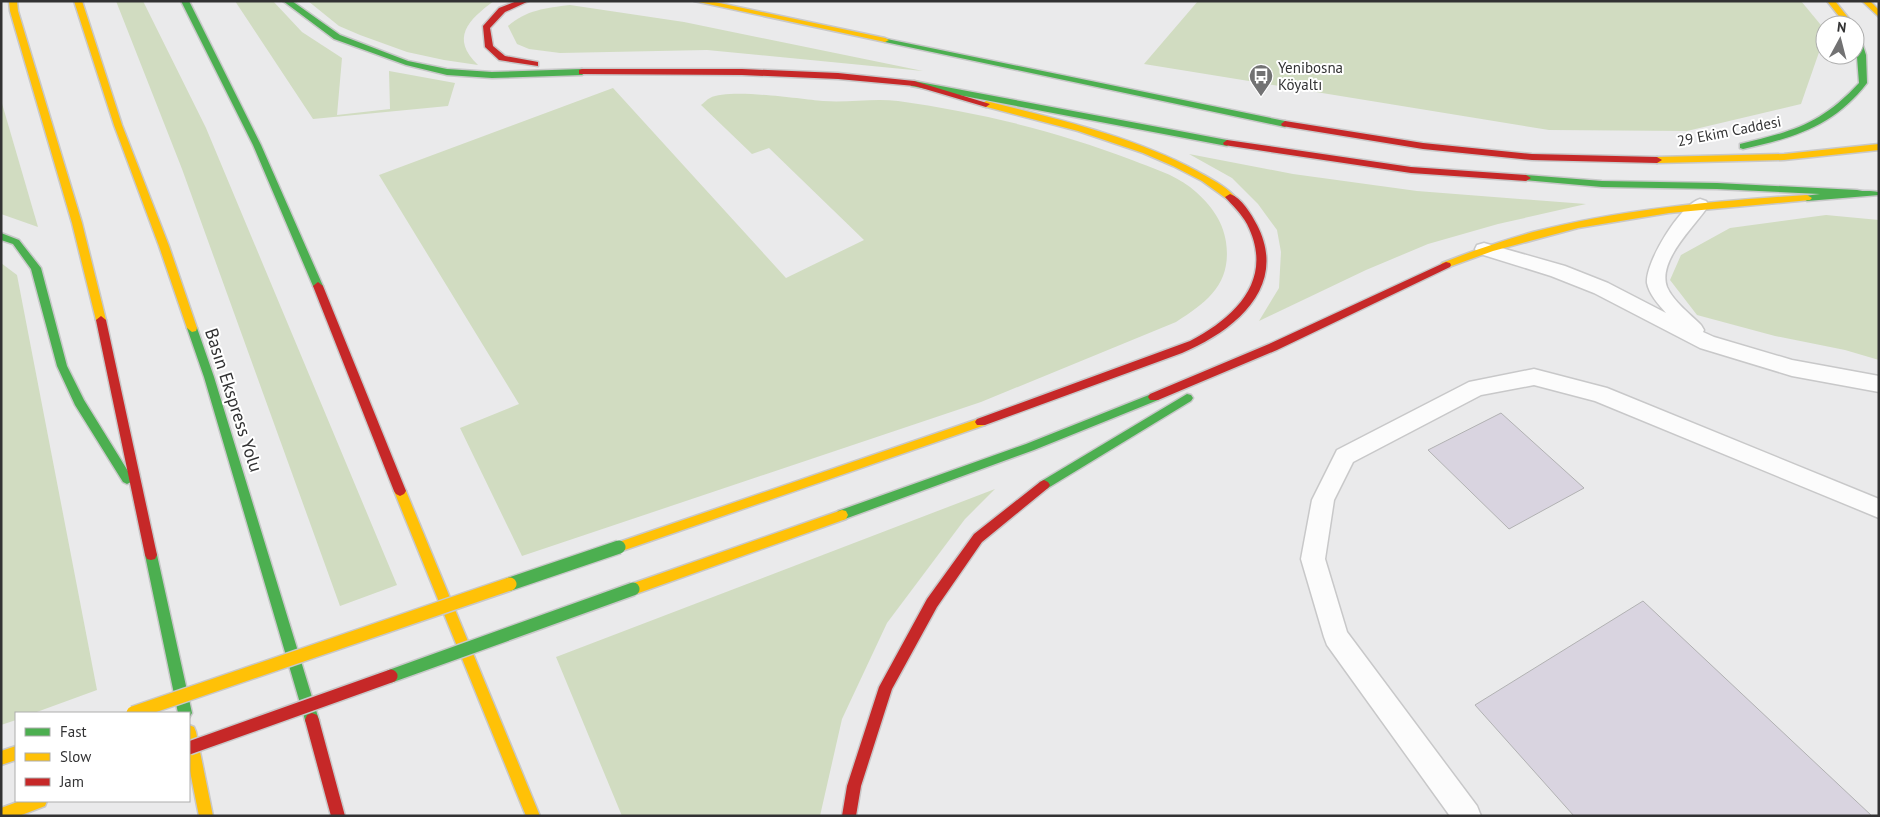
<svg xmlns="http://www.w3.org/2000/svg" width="1880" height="817" font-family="'PT Sans',sans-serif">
<rect width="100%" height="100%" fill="#eaeaeb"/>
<g fill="#d1dcc1">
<polygon points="116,1 143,1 206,128 397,585 340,606 182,169"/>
<polygon points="235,1 273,1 302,32 342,58 337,115 390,109 389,71 455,83 448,106 313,119"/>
<path d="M308,1H494C468,20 450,38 478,65L444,60L407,52L360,35L339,26Z"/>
<polygon points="1198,1 1801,1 1825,30 1825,35 1801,104 1687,131 1549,130 1144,64"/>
<path d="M570,5L684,22L923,71L707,50L560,53L529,49L517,44L508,26C526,10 546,8 570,5Z"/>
<path d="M613,88L786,278L864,240L769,148L752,154L701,105C704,103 707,99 710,98C729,88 799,99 823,101C848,103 873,98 898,101C977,112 1057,131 1132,160C1152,168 1173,174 1190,187C1208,201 1223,220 1226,242C1232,283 1208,302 1176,322L981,402L522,556L460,428L519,404L379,175Z"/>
<polygon points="1,100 38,227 1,214"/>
<polygon points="1189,154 1293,174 1417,191 1586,204 1498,224 1428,244 1366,270 1259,321 1279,288 1281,252 1277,230 1258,204 1232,178"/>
<polygon points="1826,215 1879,220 1879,360 1845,350 1775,336 1697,315 1670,280 1681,255 1730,228"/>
<polygon points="1,263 17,275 97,690 34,713 16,713 16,720 1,725"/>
<polygon points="995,489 965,519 887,623 842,719 820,816 622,816 556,657"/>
</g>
<g fill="#d9d4e0" stroke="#b1b1b2">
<polygon points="1501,413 1584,488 1509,529 1428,450"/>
<polygon points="1643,601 1872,816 1574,816 1475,705"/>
</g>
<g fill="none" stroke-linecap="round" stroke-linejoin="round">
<g stroke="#c8c8c9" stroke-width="3">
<g id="lane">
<path d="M1700,199L1706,201L1709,205C1696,225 1657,260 1667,287C1673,301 1690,314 1701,325L1704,330L1703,332L1714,337L1792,360L1879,376V392L1792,376L1700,348L1594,293L1551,276L1477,253L1475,249L1477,245L1484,243L1565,266L1608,283L1666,313C1659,305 1649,294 1647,283C1645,262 1681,204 1700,199Z"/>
<polygon points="1534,369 1607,388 1879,499 1879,518 1595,401 1534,385 1481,395 1353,462 1334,500 1325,559 1347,632 1477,806 1481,816 1450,816 1327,645 1324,637 1301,559 1312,500 1337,450 1469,382"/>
</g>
</g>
<g stroke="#c8c8c9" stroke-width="3">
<g id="fast">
<polygon points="181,1 189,1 261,145 323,286 322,289 318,290 313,286 253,145"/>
<polygon points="283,1 292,1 340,35 408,61 447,69 492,72 582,69 586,72 582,75 492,78 447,75 406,65 334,39"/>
<path d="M1855,31L1859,33L1866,55L1867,83C1834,126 1794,138 1743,149L1740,148V144C1793,131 1820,125 1859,83Z"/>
<polygon points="882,38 1285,121 1289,124 1285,127 885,42 881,40"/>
<polygon points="914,81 1227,140 1231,143 1227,146 911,86 910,84"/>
<path d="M1526,175L1602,181L1717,183L1857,190C1864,192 1871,190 1878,192L1879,195L1807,201L1802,198L1804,196L1820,194L1717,189L1602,187L1523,180V176Z"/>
<polygon points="1,233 19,240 41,268 67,366 84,400 131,476 133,479 131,482 127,484 123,482 75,405 57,366 31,269 13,244 1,240"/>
<polygon points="192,324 197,328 214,377 319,720 317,725 312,727 307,725 305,720 204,377 187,328"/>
<polygon points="1154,393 1158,394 1160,397 1158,400 1034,450 842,520 838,519 836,515 838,511 1026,444"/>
<polygon points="1187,394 1191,395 1193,398 1191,401 1048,488 1044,490 1040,488 1038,485 1040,482"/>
<polygon points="151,550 155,551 157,555 192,713 189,718 189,713 178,713 145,555 147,551"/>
</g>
</g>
<g stroke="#c8c8c9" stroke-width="3">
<g id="slow">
<polygon points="9,1 17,1 18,11 82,223 106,320 101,324 96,320 72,223 10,11"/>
<polygon points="74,1 82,1 122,125 169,246 197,328 196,331 192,332 187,328 159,246 114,125"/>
<polygon points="694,1 710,1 885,38 889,40 885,42"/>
<polygon points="1827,1 1835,1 1854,25 1846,25"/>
<polygon points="1862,1 1870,1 1879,10 1879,17"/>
<path d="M986,101C1057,119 1132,136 1197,171C1209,178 1226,186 1235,197L1233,199H1227L1202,181L1173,166L1143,153L1078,131L983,106L982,104Z"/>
<polygon points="1879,144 1879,150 1784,160 1657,163 1652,160 1657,157 1784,154"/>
<path d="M1807,195L1812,198L1810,200L1669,213L1578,228L1493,251L1446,268L1441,265L1442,263C1472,251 1502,241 1533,232C1622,209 1715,201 1807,195Z"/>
<polygon points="981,418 985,419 987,422 985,425 619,552 615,551 613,547 615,543 619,542"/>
<polygon points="400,486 404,488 406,491 540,816 526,816 394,491 396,488"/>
<polygon points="842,510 846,511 848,515 846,519 633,595 628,593 627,589 628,585"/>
<polygon points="189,725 194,727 196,732 213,816 199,816 189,766"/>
<polygon points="16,746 16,760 1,765 1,751"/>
<polygon points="20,801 47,801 45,806 19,816 1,816 1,808"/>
</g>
</g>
<g stroke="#c8c8c9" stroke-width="3">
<g id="jam">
<polygon points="517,1 529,1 505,12 490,28 493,46 505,56 538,62 538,66 499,60 485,47 483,26 499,8"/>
<polygon points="582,69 742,69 838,73 914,81 990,104 986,107 915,86 838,79 742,75 579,74 579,70"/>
<polygon points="1285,121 1423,143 1532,154 1657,157 1662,160 1657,163 1532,160 1423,149 1282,126 1281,124"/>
<polygon points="1227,140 1411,167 1526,175 1531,178 1526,181 1411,173 1224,145 1223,143"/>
<path d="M1230,194C1242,198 1251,214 1257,225C1289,287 1234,331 1182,353L985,425H977L975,422L977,419L1190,341C1236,317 1275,279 1247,224C1241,213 1233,206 1225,197Z"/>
<polygon points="1446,262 1450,263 1451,265 1450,267 1277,350 1158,400 1150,400 1148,397 1150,394 1269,344"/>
<polygon points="318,282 323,286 406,491 404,494 400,496 396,494 394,491 313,286"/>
<polygon points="101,316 106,320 157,555 155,559 151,560 147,559 145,555 96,320"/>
<polygon points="1044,480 1048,482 1050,485 1048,488 982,542 937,607 892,689 861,786 856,816 842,816 847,786 879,687 927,599 974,534 1040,482"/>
<polygon points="312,713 317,715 319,720 345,816 331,816 305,720 307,715"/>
</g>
</g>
<use href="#lane" fill="#fcfcfc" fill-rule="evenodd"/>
<use href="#fast" fill="#4caf50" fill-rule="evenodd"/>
<use href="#slow" fill="#ffc107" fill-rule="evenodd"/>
<use href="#jam" fill="#c62828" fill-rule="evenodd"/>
<g stroke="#c8c8c9" stroke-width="16" stroke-linecap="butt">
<g id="fast-bridge">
<polyline points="510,584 619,547"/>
<polyline points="391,676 633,589"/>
</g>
</g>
<g stroke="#c8c8c9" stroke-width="16" stroke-linecap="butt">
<polyline id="slow-bridge" points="133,713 510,584"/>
</g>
<g stroke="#c8c8c9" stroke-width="16" stroke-linecap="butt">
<polyline id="jam-bridge" points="189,748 391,676"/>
</g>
<use href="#fast-bridge" stroke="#4caf50" stroke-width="13"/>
<use href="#slow-bridge" stroke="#ffc107" stroke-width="13"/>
<use href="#jam-bridge" stroke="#c62828" stroke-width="13"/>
</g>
<defs>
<g id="bus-pin" transform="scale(1.25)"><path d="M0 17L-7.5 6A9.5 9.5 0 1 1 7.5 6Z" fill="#727273" stroke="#fff"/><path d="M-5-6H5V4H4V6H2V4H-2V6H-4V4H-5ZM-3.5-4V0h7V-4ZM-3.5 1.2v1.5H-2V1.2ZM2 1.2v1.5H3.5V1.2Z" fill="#fff"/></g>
</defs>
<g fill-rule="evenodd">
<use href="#bus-pin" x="1261" y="76"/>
</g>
<g text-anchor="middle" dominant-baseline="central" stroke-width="4" stroke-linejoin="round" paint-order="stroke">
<g font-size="15" fill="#323233" stroke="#fff" text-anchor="start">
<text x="1278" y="67">Yenibosna<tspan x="1278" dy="17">Köyaltı</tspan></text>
</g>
<g font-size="15" fill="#323233" stroke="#fff">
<text transform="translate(1729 131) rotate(-11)">29 Ekim Caddesi</text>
</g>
<g font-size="18" fill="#323233" stroke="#fff">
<text transform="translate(234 400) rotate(72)">Basın Ekspress Yolu</text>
</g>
</g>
<rect width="1880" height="817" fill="none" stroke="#323233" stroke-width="5"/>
<rect x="15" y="712" width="175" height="90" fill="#ffffff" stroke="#adadad"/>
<rect x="25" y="728" width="25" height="8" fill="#4caf50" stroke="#adadad"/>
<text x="60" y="737" font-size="15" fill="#323233">Fast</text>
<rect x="25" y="753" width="25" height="8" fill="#ffc107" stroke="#adadad"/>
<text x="60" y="762" font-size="15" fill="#323233">Slow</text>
<rect x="25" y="778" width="25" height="8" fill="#c62828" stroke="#adadad"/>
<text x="60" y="787" font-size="15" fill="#323233">Jam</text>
<g transform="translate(1840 40) rotate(7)"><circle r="24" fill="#ffffff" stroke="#adadad"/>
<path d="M0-4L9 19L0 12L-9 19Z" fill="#727273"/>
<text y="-8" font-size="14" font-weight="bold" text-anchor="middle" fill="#323233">N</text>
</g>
</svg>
